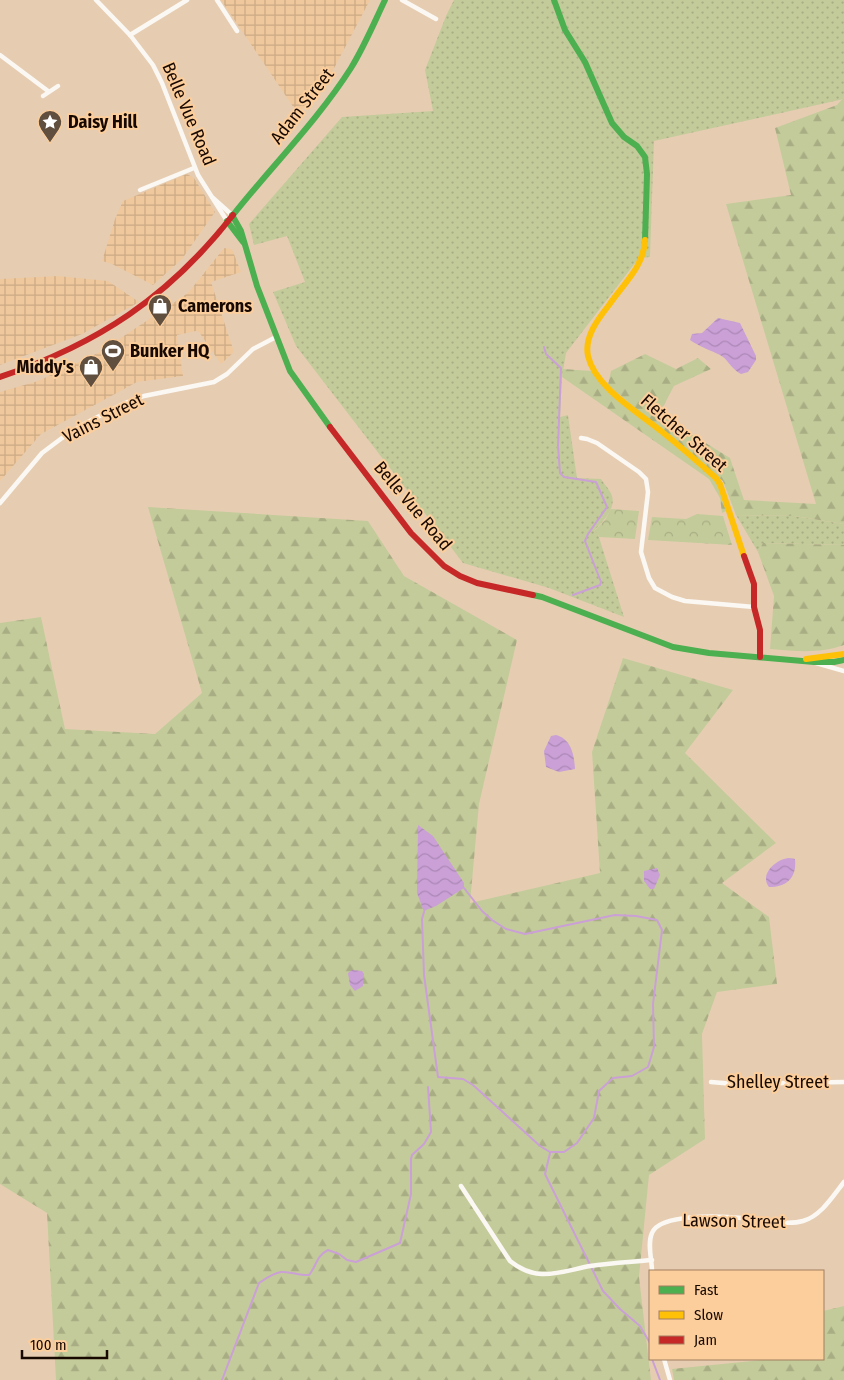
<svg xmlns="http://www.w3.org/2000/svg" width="844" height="1380" font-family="'Fira Sans Condensed',sans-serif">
<defs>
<pattern id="industrial-grid" width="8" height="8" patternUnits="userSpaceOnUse" patternTransform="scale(1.25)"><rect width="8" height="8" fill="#efc89d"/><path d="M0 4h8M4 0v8" fill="none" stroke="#ccaa85"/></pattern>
<pattern id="grass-dots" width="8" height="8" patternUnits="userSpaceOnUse" patternTransform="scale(1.25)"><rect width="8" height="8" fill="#c4cb9a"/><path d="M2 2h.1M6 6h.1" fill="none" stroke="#a8ad83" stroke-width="1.8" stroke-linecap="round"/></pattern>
<pattern id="forest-firs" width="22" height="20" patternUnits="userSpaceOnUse" patternTransform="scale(1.25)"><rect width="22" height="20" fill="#c4cb9a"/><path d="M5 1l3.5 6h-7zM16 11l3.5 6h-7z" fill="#a8ad83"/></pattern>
<pattern id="park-crowns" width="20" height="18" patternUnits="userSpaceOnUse" patternTransform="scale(1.25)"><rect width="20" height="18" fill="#c4cb9a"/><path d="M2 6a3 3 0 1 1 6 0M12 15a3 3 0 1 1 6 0" fill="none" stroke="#a8ad83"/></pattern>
<pattern id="water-waves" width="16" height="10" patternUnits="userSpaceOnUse" patternTransform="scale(1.25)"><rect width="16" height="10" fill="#caa0d6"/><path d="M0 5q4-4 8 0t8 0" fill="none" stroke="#ad88b6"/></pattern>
</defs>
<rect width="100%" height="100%" fill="#e6cdb2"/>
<g fill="url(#industrial-grid)">
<polygon points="221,0 370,0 330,76 298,114"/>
<polygon points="187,174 194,178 215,212 182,259 153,285 112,264 102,261 115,219 123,201"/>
<polygon points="224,248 232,249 241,272 211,282 234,352 221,364 199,332 196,331 177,335 183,376 137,382 41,434 0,481 0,392 38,381 100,352 188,293"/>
<polygon points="58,276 108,281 139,302 82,334 0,365 0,279"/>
</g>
<g fill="url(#grass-dots)">
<path d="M454,0H844V99L654,141L650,257L639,258L566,353L562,377L560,417L568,415L577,478L601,479C604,484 611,491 612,496C616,509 602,522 594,531L598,534L624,617L549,588L463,563L296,346L273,292L305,282L287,236L254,245L249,224L342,117L433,111L425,70L446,16Z"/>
<polygon points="736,515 794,516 844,524 844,545 763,543 758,552"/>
</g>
<g fill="url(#forest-firs)">
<polygon points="844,97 844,524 794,516 736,515 723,481 608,385 611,371 645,354 676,369 698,358 711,369 674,386 664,405 657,413 730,458 744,500 816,504 726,204 791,195 775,128 837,105"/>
<polygon points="563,369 592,371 714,479 720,488 726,511 722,513 720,498 709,479 562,377"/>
<polygon points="148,507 368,521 404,576 517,640 479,804 470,903 600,873 592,752 623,658 733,690 685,753 776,843 722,883 769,917 777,984 717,992 702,1034 705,1139 649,1175 639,1277 651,1380 56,1380 47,1213 0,1184 0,623 41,617 65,729 155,734 202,693"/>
<path d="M763,543L844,545V645C820,654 795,651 770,649L774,596L758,552Z"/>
<polygon points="844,1306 844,1380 674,1380 672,1369 762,1360 762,1359 823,1359 823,1311"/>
</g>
<g fill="url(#park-crowns)">
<polygon points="611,509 639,511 635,539 599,537 598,534 594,531 605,520"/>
<polygon points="697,514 723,516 732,545 648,540 652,517 686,519"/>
</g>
<g fill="url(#water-waves)">
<path d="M718,318L740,323L756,356V360L748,372L741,374C730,368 728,359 720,355C710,350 700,347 690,340L692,334L702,333Z"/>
<path d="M556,735C571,739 574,754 575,769L559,772L546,767L544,751L551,736Z"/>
<polygon points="418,825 433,836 464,883 464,888 436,906 426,910 424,912 417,893"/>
<path d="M789,858L795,859C797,877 787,887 769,887C759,874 776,859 789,858Z"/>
<polygon points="657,868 660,875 654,889 650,889 644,881 644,871"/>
<polygon points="352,970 362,971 364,974 363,986 355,991 350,985 348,973"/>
</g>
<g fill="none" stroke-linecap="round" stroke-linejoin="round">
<g stroke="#caa0d6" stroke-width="2">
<polyline points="544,347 546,354 561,368 558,446 560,473 564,477 596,482 607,507 588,534 585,541 601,582 600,585 573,595"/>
<polyline points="424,912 422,919 424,975 438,1077 463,1079 473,1085 540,1146 550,1152 564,1152 577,1143 594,1118 599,1091 613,1078 632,1076 648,1067 654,1047 653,1004 662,930 657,920 636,916 615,915 525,934 506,929 492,920 482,911 464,888"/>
<polyline points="550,1153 545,1174 603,1291 620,1309 640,1326 650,1343"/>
<polyline points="652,1359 660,1380"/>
<path d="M222,1380L259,1283C265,1279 273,1273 281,1272C290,1271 300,1276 309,1275C318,1264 315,1257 328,1250L339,1254L347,1260L356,1262L400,1243L411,1194V1159L412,1155L424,1144L431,1132L428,1087"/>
</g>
<g stroke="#fbf8f3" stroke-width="4.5">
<polyline points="96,0 130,35 153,65 162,83 198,175 227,221"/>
<polyline points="217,0 237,31"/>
<polyline points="402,0 436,19"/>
<polyline points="130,35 187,0"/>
<polyline points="0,55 48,91"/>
<polyline points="43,96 58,86"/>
<polyline points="140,190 194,168"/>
<polyline points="213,198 232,215"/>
<polyline points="581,438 587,439 597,443 639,472 646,479 648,492 641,552 649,578 655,588 672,597 685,601 754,607"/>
<polyline points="0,503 42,453 62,438 84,424 125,403 144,396 214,382 227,374 253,349 276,337"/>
<polyline points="816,663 844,671"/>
<polyline points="711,1082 734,1084 844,1082"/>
<path d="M461,1186L510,1261C537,1283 559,1272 590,1266C610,1263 631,1262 652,1260"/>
<path d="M652,1271C652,1260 647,1244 652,1233C660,1213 722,1216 742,1218C759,1219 786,1226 803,1221C821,1216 833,1196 844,1182"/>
<polyline points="664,1359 670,1380"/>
</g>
<g stroke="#4caf50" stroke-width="6">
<polyline points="554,0 565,30 585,62 612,123 624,137 637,146 645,157 647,174 645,240"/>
<polyline points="232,215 241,231 257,286 290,371 330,427"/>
<path d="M233,215C271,167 318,120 351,68C364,47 374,23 385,0"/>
<polyline points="227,221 243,242"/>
<polyline points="533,595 542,597 673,647 709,653 814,662 834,662 844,660"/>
</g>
<g stroke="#ffc107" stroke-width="6">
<path d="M645,240C644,267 623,284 609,305C598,319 584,337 588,356C595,387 638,412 661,431C680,446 698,462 716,478L720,484L744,556"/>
<polyline points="806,659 844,654"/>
</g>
<g stroke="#c62828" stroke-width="6">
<path d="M0,377C98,344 169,297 233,215"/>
<polyline points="330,427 411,533 444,566 460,576 477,583 533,595"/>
<polyline points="744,556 754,584 754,607 760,630 760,657"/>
</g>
</g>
<defs>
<g id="sight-pin" transform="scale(1.25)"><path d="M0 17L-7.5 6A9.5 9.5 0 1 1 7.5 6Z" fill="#604e3e" stroke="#fcce9c"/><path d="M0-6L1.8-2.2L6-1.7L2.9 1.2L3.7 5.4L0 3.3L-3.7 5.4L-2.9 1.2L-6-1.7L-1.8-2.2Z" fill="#fff"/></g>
<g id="shop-pin" transform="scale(1.25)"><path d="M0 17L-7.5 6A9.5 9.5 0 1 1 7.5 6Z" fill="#604e3e" stroke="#fcce9c"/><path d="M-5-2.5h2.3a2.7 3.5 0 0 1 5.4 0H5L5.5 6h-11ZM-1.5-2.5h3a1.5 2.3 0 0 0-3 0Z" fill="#fff"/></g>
<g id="stadium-pin" transform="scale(1.25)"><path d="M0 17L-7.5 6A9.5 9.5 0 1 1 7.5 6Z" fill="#604e3e" stroke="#fcce9c"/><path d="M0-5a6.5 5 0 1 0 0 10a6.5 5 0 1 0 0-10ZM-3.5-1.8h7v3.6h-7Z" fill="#fff"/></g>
</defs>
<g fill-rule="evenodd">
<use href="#sight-pin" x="50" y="122"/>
<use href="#shop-pin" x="160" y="306"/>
<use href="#stadium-pin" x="113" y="351"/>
<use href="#shop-pin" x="91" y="367"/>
</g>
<g text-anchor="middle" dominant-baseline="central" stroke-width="4" stroke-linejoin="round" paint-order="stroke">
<g font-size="18" fill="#180900" stroke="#fcce9c">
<text transform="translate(302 106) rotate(-52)">Adam Street</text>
<text transform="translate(189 114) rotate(67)">Belle Vue Road</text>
<text transform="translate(103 418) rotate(-27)">Vains Street</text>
<text transform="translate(684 433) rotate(41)">Fletcher Street</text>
<text transform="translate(413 506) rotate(50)">Belle Vue Road</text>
<text x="778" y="1082">Shelley Street</text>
<text transform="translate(734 1221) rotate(1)">Lawson Street</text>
</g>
<g font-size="18" font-weight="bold" fill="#180900" stroke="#fcce9c" text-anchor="start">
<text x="68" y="122">Daisy Hill</text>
<text x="178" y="306">Camerons</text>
<text x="130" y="351">Bunker HQ</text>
<text x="74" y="367" text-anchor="end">Middy's</text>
</g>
</g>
<rect x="649" y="1270" width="175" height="90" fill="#fcce9c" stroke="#a17f5e"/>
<rect x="659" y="1286" width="25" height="8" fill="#4caf50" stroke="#a17f5e"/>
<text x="694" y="1295" font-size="15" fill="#180900">Fast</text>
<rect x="659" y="1311" width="25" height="8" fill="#ffc107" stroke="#a17f5e"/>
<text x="694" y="1320" font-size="15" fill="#180900">Slow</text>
<rect x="659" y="1336" width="25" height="8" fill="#c62828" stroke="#a17f5e"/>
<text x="694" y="1345" font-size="15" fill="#180900">Jam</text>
<path d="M22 1350v8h85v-8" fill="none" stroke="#180900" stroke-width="2.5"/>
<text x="30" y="1350" font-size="15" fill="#180900" stroke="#fcce9c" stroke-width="4" paint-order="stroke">100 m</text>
</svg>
